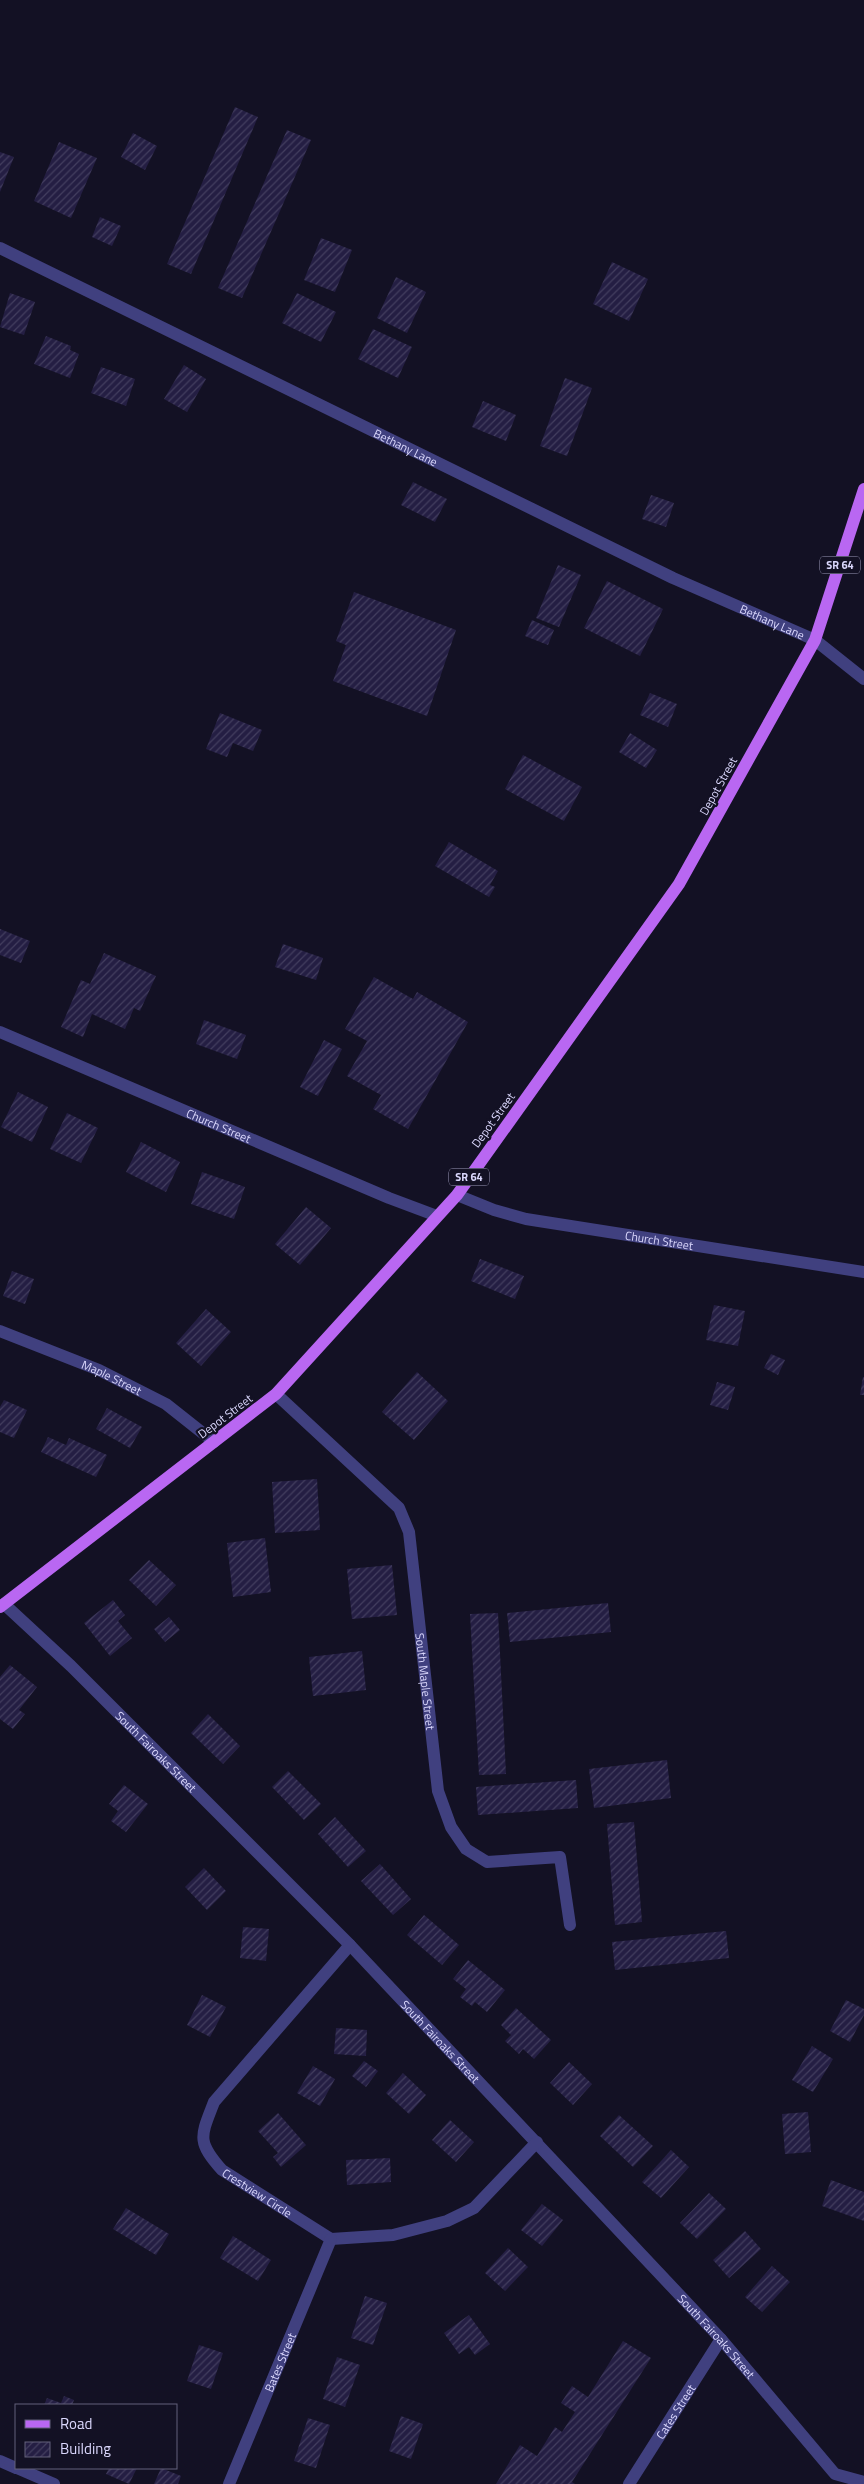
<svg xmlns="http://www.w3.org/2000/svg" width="864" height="2484" font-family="'Titillium Web',sans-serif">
<defs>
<pattern id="building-hatch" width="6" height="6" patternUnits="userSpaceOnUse" patternTransform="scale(1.25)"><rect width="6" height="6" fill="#241e43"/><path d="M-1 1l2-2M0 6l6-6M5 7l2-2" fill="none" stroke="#433e5f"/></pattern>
</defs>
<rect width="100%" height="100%" fill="#131124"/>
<g fill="url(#building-hatch)">
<polygon points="235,107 258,117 191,274 167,264"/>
<polygon points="287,130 311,140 242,298 218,288"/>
<polygon points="133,133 157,146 145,170 121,157"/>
<polygon points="59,142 97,158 71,218 34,201"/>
<polygon points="0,152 14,157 0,192"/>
<polygon points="100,217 121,226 112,246 92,237"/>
<polygon points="321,238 352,250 335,292 304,280"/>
<polygon points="612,262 648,279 629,321 593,304"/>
<polygon points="396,277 426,292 407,333 377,318"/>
<polygon points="10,293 35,302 24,335 0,327"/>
<polygon points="297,293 336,312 321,342 282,323"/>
<polygon points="373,329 412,347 398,378 358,359"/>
<polygon points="46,336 71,346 70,350 79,354 70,378 34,364"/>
<polygon points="184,365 206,379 187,412 164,399"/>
<polygon points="101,367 135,379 126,406 91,393"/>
<polygon points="565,378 592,388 567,456 540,446"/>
<polygon points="483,401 516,415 506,441 472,427"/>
<polygon points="413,482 447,499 435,522 401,505"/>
<polygon points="651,495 674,503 666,527 642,519"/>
<polygon points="558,565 581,575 559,627 536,618"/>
<polygon points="607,581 663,609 640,656 584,628"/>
<polygon points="354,592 456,630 427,716 333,681 346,645 336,641"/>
<polygon points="532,620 554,630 548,645 525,636"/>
<polygon points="650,693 677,704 668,727 640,715"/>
<polygon points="220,713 262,730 253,751 233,743 227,757 206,749"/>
<polygon points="630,733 657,750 646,768 619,752"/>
<polygon points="523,755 582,787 564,821 505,789"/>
<polygon points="449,842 498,871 490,885 495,887 489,897 435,866"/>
<polygon points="0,929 30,941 21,963 0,955"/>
<polygon points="283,944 323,958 316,980 275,967"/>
<polygon points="104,953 156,976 140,1011 134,1008 125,1029 92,1014 83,1037 61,1027 81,980 90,984"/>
<polygon points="374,977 413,999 417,992 468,1022 408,1129 373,1109 381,1095 347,1076 367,1041 345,1029"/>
<polygon points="204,1020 246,1035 237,1059 196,1044"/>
<polygon points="324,1040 342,1049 318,1096 300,1087"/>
<polygon points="18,1092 48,1107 32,1142 1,1127"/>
<polygon points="67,1113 98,1128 81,1163 50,1149"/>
<polygon points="141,1142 180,1162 166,1192 126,1172"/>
<polygon points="202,1172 245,1187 234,1219 191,1204"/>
<polygon points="306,1207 331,1228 300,1265 275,1244"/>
<polygon points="480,1259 524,1276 515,1299 471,1281"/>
<polygon points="12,1271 34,1279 25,1304 3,1296"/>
<polygon points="714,1305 745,1311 738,1346 706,1340"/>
<polygon points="206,1309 231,1332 201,1366 176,1343"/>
<polygon points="771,1354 785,1360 778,1375 764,1368"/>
<polygon points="417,1372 448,1401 414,1440 382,1412"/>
<polygon points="863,1377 864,1377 864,1395 860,1395"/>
<polygon points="717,1382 735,1387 728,1410 710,1405"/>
<polygon points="4,1400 27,1410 14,1438 0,1432 0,1407"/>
<polygon points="107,1408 142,1427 130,1448 96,1429"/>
<polygon points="48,1437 66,1445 69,1438 107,1455 96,1477 41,1452"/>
<polygon points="317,1479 320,1530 275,1533 272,1482"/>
<polygon points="265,1538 271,1592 233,1597 227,1543"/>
<polygon points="149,1560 176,1585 156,1606 129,1580"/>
<polygon points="392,1565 397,1615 352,1619 347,1569"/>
<polygon points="113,1600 125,1615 118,1621 132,1638 110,1656 84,1623"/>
<polygon points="608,1603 611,1632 510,1642 507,1613"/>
<polygon points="498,1613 506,1774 479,1775 470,1614"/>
<polygon points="169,1617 180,1630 165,1642 154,1629"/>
<polygon points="362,1651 366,1690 313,1696 309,1657"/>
<polygon points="10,1665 37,1687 19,1710 25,1714 13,1729 0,1719 0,1677"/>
<polygon points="208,1714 240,1746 223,1764 191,1733"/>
<polygon points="667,1760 671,1798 594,1808 589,1769"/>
<polygon points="288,1771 321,1804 304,1820 272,1787"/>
<polygon points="576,1780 578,1808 478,1815 476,1787"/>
<polygon points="124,1785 148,1804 126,1832 111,1821 118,1811 109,1804"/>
<polygon points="335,1817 366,1851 348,1867 318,1834"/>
<polygon points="634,1822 642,1922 615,1925 607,1824"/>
<polygon points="380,1864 411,1899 393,1915 361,1881"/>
<polygon points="204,1868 226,1891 207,1910 185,1887"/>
<polygon points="424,1915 459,1945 442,1965 407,1935"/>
<polygon points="243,1927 269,1929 266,1961 240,1958"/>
<polygon points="726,1931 729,1958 615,1970 612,1942"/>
<polygon points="468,1960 505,1990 487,2012 475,2002 472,2006 460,1997 466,1989 453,1979"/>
<polygon points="202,1995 226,2007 210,2037 187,2025"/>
<polygon points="846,2000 864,2009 864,2015 850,2042 830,2031"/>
<polygon points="516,2008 551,2040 534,2059 523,2049 519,2054 505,2041 511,2035 501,2025"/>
<polygon points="336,2028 367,2030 366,2056 334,2054"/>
<polygon points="812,2046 833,2059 813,2092 792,2080"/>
<polygon points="364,2061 378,2071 366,2087 352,2076"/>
<polygon points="569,2062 592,2084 573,2105 550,2083"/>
<polygon points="313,2066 335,2079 320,2106 297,2093"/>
<polygon points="403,2073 426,2095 409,2114 386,2093"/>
<polygon points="808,2112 811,2152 785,2154 782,2114"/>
<polygon points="278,2113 306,2145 281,2167 273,2157 278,2153 258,2131"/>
<polygon points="619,2115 653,2146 633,2167 600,2136"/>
<polygon points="450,2120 474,2142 456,2162 432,2140"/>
<polygon points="671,2150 689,2167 661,2198 642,2182"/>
<polygon points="390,2158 391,2182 347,2185 346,2160"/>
<polygon points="831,2180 864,2192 864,2221 822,2206"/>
<polygon points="709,2193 726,2209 697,2239 680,2223"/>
<polygon points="542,2204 563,2220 542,2246 521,2230"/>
<polygon points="126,2208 169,2234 156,2255 113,2229"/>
<polygon points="745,2231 761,2249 729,2278 713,2260"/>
<polygon points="233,2236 271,2260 258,2281 220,2258"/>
<polygon points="508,2248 528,2267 505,2291 485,2273"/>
<polygon points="772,2266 790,2282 762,2312 745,2297"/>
<polygon points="365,2296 387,2303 373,2345 351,2338"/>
<polygon points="469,2315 490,2344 475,2355 469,2347 459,2354 444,2333"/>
<polygon points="623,2341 651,2358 572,2482 575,2484 496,2484 520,2445 537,2456 555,2427 562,2432 575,2412 561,2403 572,2386 588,2397"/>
<polygon points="199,2345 223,2353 211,2389 187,2381"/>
<polygon points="337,2357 360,2365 345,2407 323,2399"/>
<polygon points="64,2396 74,2400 72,2405 44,2405 47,2398 61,2403"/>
<polygon points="401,2416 423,2424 411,2459 389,2451"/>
<polygon points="308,2418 330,2425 316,2468 294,2461"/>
<polygon points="109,2468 137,2468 129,2484 106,2474"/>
<polygon points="161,2468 181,2476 178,2484 154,2484"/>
</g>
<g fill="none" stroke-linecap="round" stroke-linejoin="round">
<g stroke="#40407f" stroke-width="12">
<path id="s1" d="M0,248L673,578L815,640L864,679"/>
<path id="s2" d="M0,1032L389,1198L437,1216"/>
<path id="s3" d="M457,1195L494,1210L526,1219L864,1272"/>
<path id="s4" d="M0,1331L99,1370L166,1404L214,1442"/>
<path id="s5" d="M276,1394L399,1508L409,1532L438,1791L451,1827L466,1849L487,1862L560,1857L570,1925"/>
<path id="s6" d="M4,1604L71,1666L350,1945L721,2339L835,2474L864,2482"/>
<path id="s7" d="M350,1945L214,2102C201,2136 196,2141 222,2170L331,2239L393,2235L447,2221L474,2208L537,2142"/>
<polyline points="0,2461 16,2468"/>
<polyline points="17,2468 54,2484"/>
<path id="s8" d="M229,2484L331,2239"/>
<path id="s9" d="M629,2484L721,2339"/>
</g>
<polyline stroke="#b967f2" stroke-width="12" points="0,1607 276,1394 457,1195 679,884 815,640 864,489"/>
</g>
<g text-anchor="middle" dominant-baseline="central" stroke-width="4.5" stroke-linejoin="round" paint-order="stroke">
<g fill="#131124" stroke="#9e9cbb" stroke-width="1">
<rect x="820" y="556.5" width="40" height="17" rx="4"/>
<rect x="449" y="1168.5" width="40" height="17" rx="4"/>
</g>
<g font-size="11" font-weight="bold" fill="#dad7fc">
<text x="840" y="565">SR 64</text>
<text x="469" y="1177">SR 64</text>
</g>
<g font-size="12" fill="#dad7fc" stroke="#131124">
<text stroke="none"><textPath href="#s1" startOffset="452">Bethany Lane</textPath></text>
<text stroke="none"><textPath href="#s1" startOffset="858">Bethany Lane</textPath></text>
<text transform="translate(718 786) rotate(-61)">Depot Street</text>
<text transform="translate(493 1120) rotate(-54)">Depot Street</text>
<text stroke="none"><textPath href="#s2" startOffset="238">Church Street</textPath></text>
<text stroke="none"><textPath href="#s3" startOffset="208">Church Street</textPath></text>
<text stroke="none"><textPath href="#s4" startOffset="121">Maple Street</textPath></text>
<text transform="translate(225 1416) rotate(-37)">Depot Street</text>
<text stroke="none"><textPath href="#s5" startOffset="344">South Maple Street</textPath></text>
<text stroke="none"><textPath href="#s6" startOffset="212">South Fairoaks Street</textPath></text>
<text stroke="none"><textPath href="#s6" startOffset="618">South Fairoaks Street</textPath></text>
<text stroke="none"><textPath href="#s7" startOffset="325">Crestview Circle</textPath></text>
<text stroke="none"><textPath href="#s6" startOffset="1022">South Fairoaks Street</textPath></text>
<text stroke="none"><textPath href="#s8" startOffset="132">Bates Street</textPath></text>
<text stroke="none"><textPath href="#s9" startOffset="86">Cates Street</textPath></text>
</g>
</g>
<rect x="15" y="2404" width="162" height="65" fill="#131124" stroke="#63607a"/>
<rect x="25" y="2420" width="25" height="8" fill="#b967f2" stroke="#63607a"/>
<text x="60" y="2429" font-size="15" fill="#dad7fc">Road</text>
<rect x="25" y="2442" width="25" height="15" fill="url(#building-hatch)" stroke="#63607a"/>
<text x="60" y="2454" font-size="15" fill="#dad7fc">Building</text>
</svg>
